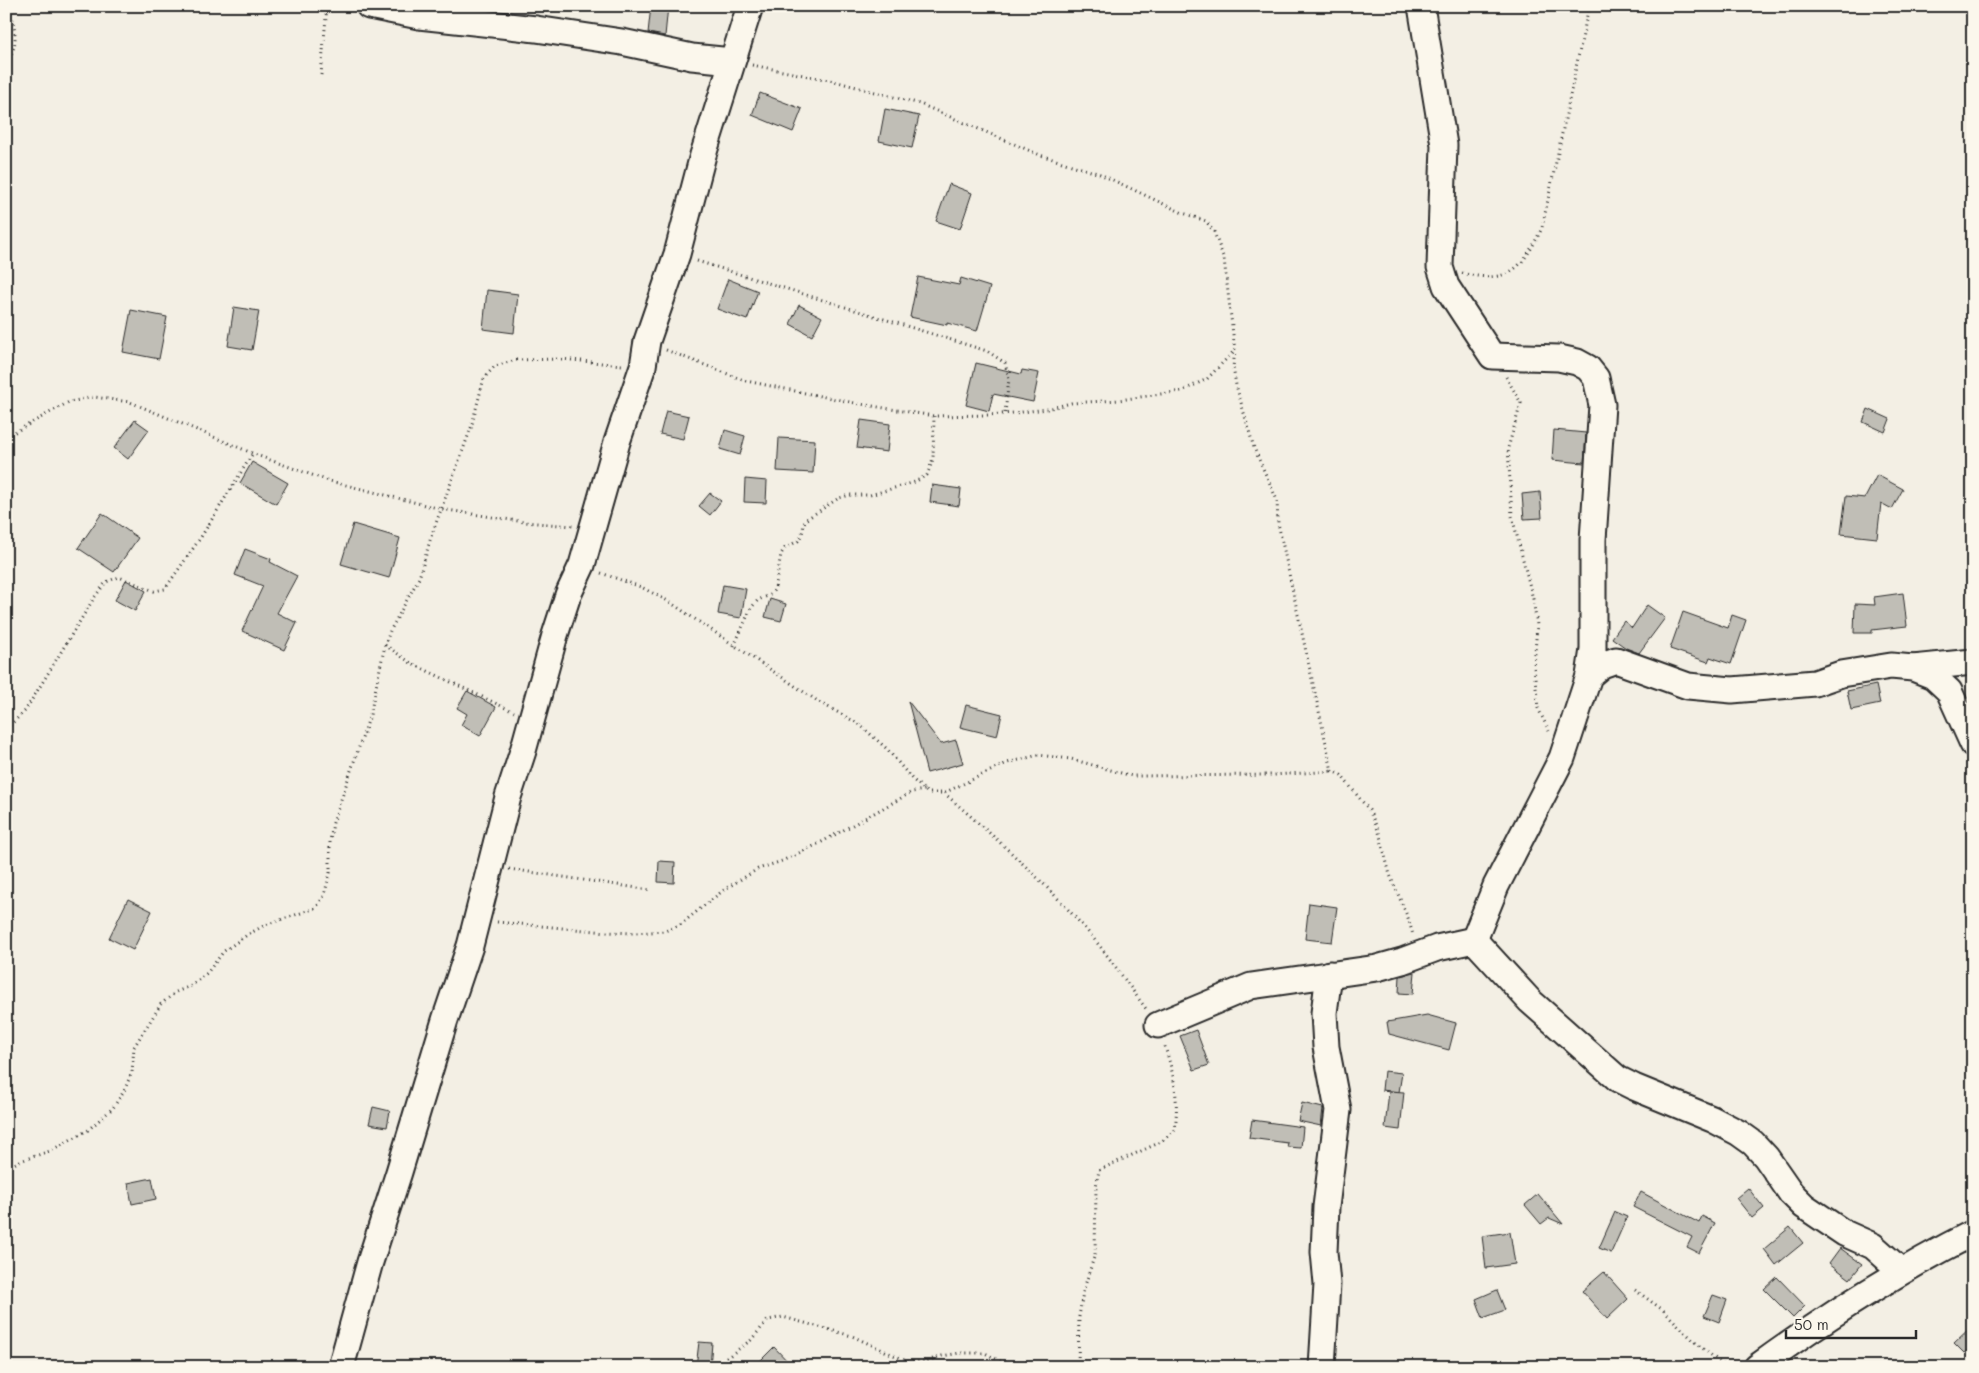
<svg xmlns="http://www.w3.org/2000/svg" width="1979" height="1373" font-family="Mali,sans-serif">
<rect width="100%" height="100%" fill="#f3efe4"/>
<filter id="ink" filterUnits="userSpaceOnUse"><feTurbulence type="fractalNoise" baseFrequency=".02" numOctaves="2"/><feDisplacementMap in="SourceGraphic" scale="10" xChannelSelector="R" yChannelSelector="G"/><feConvolveMatrix kernelMatrix="1 2 1 2 8 2 1 2 1" color-interpolation-filters="sRGB"/></filter>
<g filter="url(#ink)">
<g fill="#c0beb6" stroke="#2b2b2b">
<polygon points="651,6 668,6 665,36 648,33"/>
<polygon points="760,93 802,109 793,132 752,115"/>
<polygon points="885,109 919,116 912,148 879,141"/>
<polygon points="949,184 972,193 960,229 936,221"/>
<polygon points="918,277 959,285 961,278 990,287 977,331 947,323 947,325 910,317"/>
<polygon points="728,279 758,291 747,320 717,309"/>
<polygon points="487,290 518,294 514,333 483,329"/>
<polygon points="799,305 822,317 812,336 790,324"/>
<polygon points="234,307 259,311 252,350 228,346"/>
<polygon points="131,310 167,317 159,359 123,352"/>
<polygon points="976,363 1021,374 1022,370 1039,373 1033,402 993,394 989,411 966,405"/>
<polygon points="1868,409 1890,419 1885,432 1863,422"/>
<polygon points="666,411 689,416 683,439 660,434"/>
<polygon points="135,420 149,430 128,459 114,448"/>
<polygon points="861,420 890,424 887,452 857,448"/>
<polygon points="725,430 745,436 740,455 720,449"/>
<polygon points="1554,430 1586,433 1584,463 1552,460"/>
<polygon points="779,438 815,440 813,473 777,471"/>
<polygon points="252,462 288,483 276,504 240,483"/>
<polygon points="1877,475 1903,489 1892,509 1881,503 1877,538 1841,534 1846,496 1865,498"/>
<polygon points="745,479 767,481 766,503 744,502"/>
<polygon points="932,485 961,489 959,506 930,502"/>
<polygon points="1540,492 1542,518 1524,519 1522,494"/>
<polygon points="710,493 721,501 710,515 699,506"/>
<polygon points="102,513 138,538 114,572 78,548"/>
<polygon points="353,524 400,538 389,578 341,564"/>
<polygon points="245,549 271,559 270,562 297,576 277,613 297,623 284,650 242,631 263,586 235,575"/>
<polygon points="126,580 146,591 135,611 115,600"/>
<polygon points="723,585 746,589 741,618 718,614"/>
<polygon points="1903,593 1907,626 1872,630 1872,633 1854,633 1855,604 1875,605 1874,597"/>
<polygon points="770,599 786,604 781,621 765,617"/>
<polygon points="1647,605 1665,618 1639,653 1626,648 1612,638 1624,621 1632,628"/>
<polygon points="1683,612 1728,628 1732,615 1746,620 1731,664 1710,657 1708,662 1670,649"/>
<polygon points="1876,685 1880,704 1851,710 1847,691"/>
<polygon points="467,691 496,707 480,736 461,725 467,714 457,708"/>
<polygon points="908,701 941,744 956,740 963,763 927,773"/>
<polygon points="966,705 1002,714 997,736 960,727"/>
<polygon points="659,861 675,862 674,883 658,882"/>
<polygon points="128,899 152,911 133,950 109,938"/>
<polygon points="1309,903 1337,907 1332,942 1305,939"/>
<polygon points="1415,972 1413,994 1399,993 1400,976"/>
<polygon points="1427,1015 1456,1023 1449,1050 1389,1034 1387,1022"/>
<polygon points="1196,1030 1209,1065 1194,1070 1180,1036"/>
<polygon points="1384,1071 1402,1073 1399,1092 1382,1090"/>
<polygon points="1389,1091 1404,1092 1400,1130 1385,1128"/>
<polygon points="1302,1103 1323,1108 1321,1126 1298,1121"/>
<polygon points="373,1107 390,1111 387,1127 369,1124"/>
<polygon points="1252,1120 1303,1127 1301,1148 1287,1147 1288,1143 1249,1138"/>
<polygon points="152,1178 156,1199 132,1204 128,1183"/>
<polygon points="1748,1188 1764,1208 1752,1218 1736,1198"/>
<polygon points="1641,1192 1699,1223 1702,1216 1715,1223 1699,1253 1687,1247 1692,1237 1633,1207"/>
<polygon points="1538,1194 1563,1224 1549,1218 1541,1224 1525,1205"/>
<polygon points="1615,1212 1627,1217 1611,1253 1599,1248"/>
<polygon points="1790,1227 1803,1243 1776,1265 1764,1249"/>
<polygon points="1510,1232 1515,1264 1486,1268 1482,1236"/>
<polygon points="1840,1248 1862,1264 1850,1279 1829,1263"/>
<polygon points="1604,1272 1628,1299 1607,1319 1582,1291"/>
<polygon points="1777,1277 1805,1306 1793,1318 1764,1289"/>
<polygon points="1497,1290 1505,1310 1483,1318 1476,1299"/>
<polygon points="1713,1295 1727,1300 1719,1322 1704,1316"/>
<polygon points="1973,1325 1973,1345 1964,1353 1954,1343"/>
<polygon points="699,1342 712,1343 710,1367 696,1367"/>
<polygon points="774,1347 793,1367 754,1367"/>
</g>
<g fill="none" stroke-linecap="round" stroke-linejoin="round">
<g stroke="#2b2b2b" stroke-width="29">
<g id="minor">
<polyline points="369,6 419,16 536,29 622,42 692,57 732,61"/>
<polyline points="1421,6 1444,145 1440,267 1446,286 1492,356 1559,358 1577,362 1588,368 1596,378 1602,405 1593,540 1593,649 1589,676"/>
<polyline points="1913,668 1973,662"/>
<polyline points="1474,940 1496,886 1562,758 1589,676 1602,665 1616,660 1688,686 1732,690 1815,683 1841,674 1891,666 1913,668 1933,676 1949,691 1973,744"/>
<polyline points="1158,1025 1251,986 1377,968 1402,961 1437,948 1474,940 1530,1001 1618,1079 1634,1087 1712,1119 1739,1133 1753,1143 1766,1157 1791,1193 1804,1206 1844,1233 1873,1246 1901,1271"/>
<polyline points="341,1367 370,1262 399,1172 445,1020 470,946 508,797 523,751 555,635 568,595 582,565 617,442 643,366 647,341 677,254 703,155 750,6"/>
<polyline points="1322,1367 1327,1284 1324,1252 1326,1207 1338,1110 1326,1047 1324,1013 1329,974"/>
<path d="M1757,1367C1826,1317 1897,1271 1973,1233"/>
</g>
</g>
<g stroke="#2b2b2b" stroke-width="3" stroke-dasharray="1 4" stroke-linecap="butt">
<path d="M6,62C21,43 14,28 9,6"/>
<polyline points="752,65 834,81 920,104 1040,155 1100,174 1183,213 1206,221 1214,232 1224,259 1235,351 1233,367 1236,385 1254,448 1277,500 1278,523 1332,771 1341,775 1369,810 1379,832 1390,875 1408,918 1413,935"/>
<polyline points="321,75 327,6"/>
<polyline points="697,261 987,351 1005,363 1009,379 1005,413"/>
<path d="M1462,273C1511,285 1522,268 1542,228L1589,6"/>
<polyline points="666,350 746,381 860,404 934,416 987,415 1014,413 1047,409 1071,403 1119,400 1182,391 1207,379 1234,351"/>
<polyline points="1506,377 1521,403 1508,448 1512,516 1533,599 1537,625 1534,667 1538,708 1549,731"/>
<polyline points="6,437 69,402 94,397 130,402 259,456 326,480 441,509 524,522 573,526"/>
<polyline points="601,573 641,587 668,601 819,702 859,724 887,749 912,779 928,793 944,793 1007,763 1038,755 1071,759 1132,776 1274,775 1332,771"/>
<polyline points="385,645 411,663 514,712"/>
<polyline points="734,646 751,608 758,600 770,595 775,589 781,554 785,548 798,541 802,534 805,520 839,498 850,495 870,495 915,482 927,475 933,459 934,416"/>
<polyline points="6,729 25,711 94,598 106,582 119,577 154,591 165,589 201,537 253,453"/>
<path d="M944,793C996,838 1050,886 1094,939C1113,962 1129,986 1147,1010"/>
<polyline points="509,869 651,890"/>
<polyline points="497,922 607,932 635,933 665,931 680,925 725,889 758,869 782,861 820,843 912,792 925,790"/>
<polyline points="6,1168 20,1161 50,1151 88,1130 113,1108 124,1091 132,1072 134,1047 161,1004 176,992 191,986 207,973 224,951 247,935 265,925 316,908 324,896 330,873 330,841 333,823 370,715 385,645 390,631 419,578 432,534 471,428 484,378 495,366 516,360 562,359 622,365"/>
<polyline points="1635,1290 1663,1310 1696,1343 1726,1367"/>
<polyline points="714,1367 751,1340 768,1320 783,1317 852,1336 909,1362 927,1361 942,1356 960,1353 985,1353 1011,1367"/>
<path d="M1078,1367L1079,1317L1083,1292L1095,1254L1096,1187L1099,1170L1161,1142L1175,1130C1179,1098 1174,1074 1164,1044"/>
</g>
<use href="#minor" stroke="#fbf7ec" stroke-width="25"/>
</g>
</g>
<rect width="1979" height="1373" fill="none" stroke="#fbf7ec" stroke-width="25"/>
<rect x="12" y="12" width="1954" height="1348" fill="none" stroke="#2b2b2b" stroke-width="2" filter="url(#ink)"/>
<path d="M1786 1330v8h130v-8" fill="none" stroke="#2b2b2b" stroke-width="2.5"/>
<text x="1794" y="1330" font-size="15" fill="#2b2b2b" stroke="#fbf7ec" stroke-width="4" paint-order="stroke">50 m</text>
</svg>
